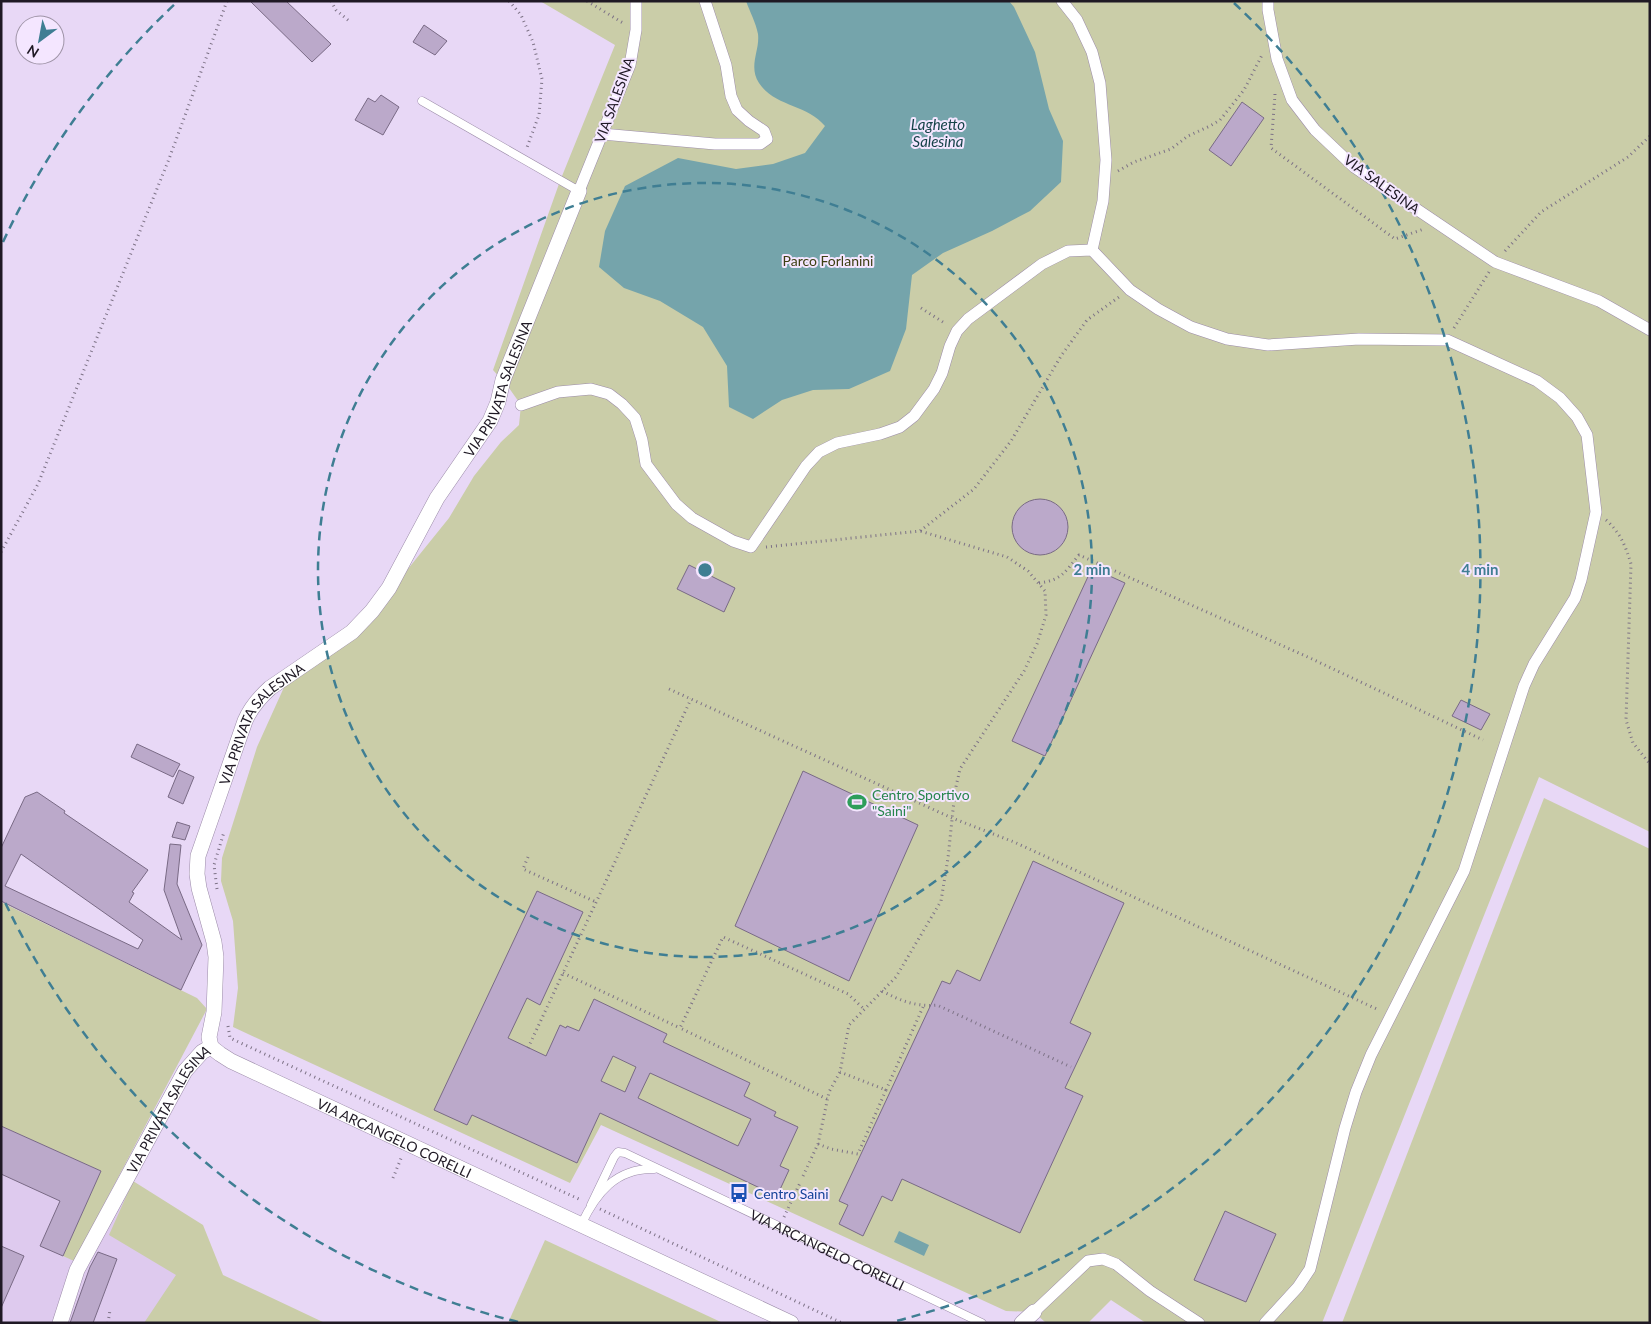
<svg xmlns="http://www.w3.org/2000/svg" width="1651" height="1324" font-family="Lato,sans-serif">
<rect width="100%" height="100%" fill="#e8d8f6"/>
<polygon fill="#decaee" points="1,1118 143,1195 201,1323 1,1323"/>
<g fill="#cacda8">
<polygon points="540,1 1650,1 1650,832 1539,777 1322,1323 1146,1323 1111,1300 1088,1323 1046,1323 1034,1312 1006,1311 601,1125 570,1183 233,1027 238,988 233,921 221,881 222,858 257,747 290,674 353,630 395,585 449,518 474,476 501,442 519,425 521,405 509,388 493,370 560,181 615,45"/>
<polygon points="1544,798 1650,849 1650,1323 1342,1323"/>
<polygon points="1,902 197,998 207,1009 74,1261 63,1256 101,1171 1,1126"/>
<polygon points="133,1181 203,1225 223,1275 325,1323 144,1323 176,1275 109,1235"/>
<polygon points="545,1240 723,1323 508,1323"/>
</g>
<g fill="#75a4ab">
<path d="M746,1H1009L1014,7L1035,52L1049,109L1063,141L1061,182L1030,211L992,231L943,253L912,275L906,329L890,371L849,389L813,390L782,400L753,419L729,407L727,366L703,327L660,301L624,288L599,267L605,231L625,186L678,158L736,169L773,164L805,153L825,126C807,104 775,107 759,83C748,66 760,51 758,34C756,23 750,12 746,1Z"/>
<polygon points="899,1231 929,1245 924,1256 894,1242"/>
</g>
<g fill="#bba9ca" stroke="#796a85" fill-rule="evenodd">
<polygon points="250,1 286,1 331,44 312,62"/>
<polygon points="424,25 447,41 435,55 413,42"/>
<polygon points="381,95 399,107 383,135 355,120 368,98 375,102"/>
<polygon points="1242,102 1264,118 1231,166 1209,150"/>
<circle cx="1040" cy="527" r="28"/>
<polygon points="689,565 735,588 724,612 677,589"/>
<polygon points="1092,568 1125,583 1045,756 1012,741"/>
<polygon points="1461,700 1490,714 1481,730 1452,716"/>
<polygon points="137,744 180,764 173,777 131,757"/>
<polygon points="179,770 194,777 183,804 168,797"/>
<polygon points="803,771 918,825 849,981 735,926"/>
<path d="M37,792L65,811L64,813L148,870L132,892L134,893L129,902L182,940L164,890L170,844L181,845L177,884L202,945L181,990L1,901V848L25,797ZM21,854L143,940L138,949L5,886Z"/>
<polygon points="177,822 190,826 185,840 172,837"/>
<polygon points="1033,861 1124,903 1070,1023 1091,1033 1065,1088 1083,1096 1020,1233 902,1179 892,1201 882,1196 863,1236 839,1224 848,1205 839,1201 942,981 950,984 957,970 980,981"/>
<path d="M537,891L583,912L540,1005L527,998L508,1038L546,1056L560,1025L566,1028L567,1026L579,1031L594,999L667,1034L663,1042L750,1083L744,1096L776,1112L774,1116L798,1127L780,1166L789,1170L777,1196L600,1113L577,1163L472,1115L467,1125L434,1110ZM613,1056L636,1067L625,1092L601,1081ZM650,1073L751,1119L738,1146L638,1098Z"/>
<polygon points="1,1126 101,1171 63,1256 40,1246 60,1201 1,1174"/>
<polygon points="1225,1211 1276,1234 1246,1302 1194,1280"/>
<polygon points="1,1246 24,1256 1,1308"/>
<polygon points="98,1252 117,1259 93,1323 70,1323 90,1267"/>
</g>
<g fill="none" stroke-linecap="round" stroke-linejoin="round">
<g stroke="#9c8ca9" stroke-width="9">
<g id="service">
<polyline points="422,101 579,191"/>
<path id="s1" d="M591,1205L614,1157L618,1152L625,1153L982,1323"/>
<path d="M581,1225C596,1193 616,1168 654,1169"/>
</g>
</g>
<g stroke="#9c8ca9" stroke-width="12">
<g id="pedestrian">
<polyline points="1062,1 1077,20 1092,52 1100,83 1106,160 1103,201 1092,250"/>
<polyline points="1268,1 1268,10 1277,59 1292,100 1315,130 1354,167 1495,262 1599,301 1650,330"/>
<polyline points="602,134 715,144 760,144 767,139 764,131 749,121 737,110 731,96 726,65 705,1"/>
<polyline points="579,191 630,65 636,30 636,1"/>
<polyline points="521,405 558,392 591,389 609,394 622,404 635,418 642,440 646,464 676,504 692,518 733,541 751,547 806,466 819,452 837,443 880,434 900,427 914,416 934,389 942,373 950,346 957,331 968,319 1042,264 1068,251 1092,250 1130,290 1158,309 1191,327 1227,339 1268,345 1359,339 1447,340 1537,381 1560,398 1577,417 1587,435 1596,512 1581,580 1575,598 1534,664 1524,686 1464,871 1371,1055 1356,1092 1345,1128 1310,1269 1298,1287 1265,1323"/>
<polyline points="1034,1312 1088,1261 1103,1259 1116,1264 1150,1291 1199,1323"/>
</g>
</g>
<g stroke="#9c8ca9" stroke-width="16">
<g id="minor">
<path id="s2" d="M211,1047L209,1037L214,1012L216,957L214,942L199,888L197,874L198,856L245,721C251,707 259,698 270,688L352,632L372,611L389,588L437,498L490,421L498,402L503,380L579,191"/>
<path id="s3" d="M211,1047L220,1054L231,1061L791,1323"/>
<path id="s4" d="M60,1323L77,1270L185,1071L202,1052L211,1047"/>
<polyline points="1022,1323 1034,1312"/>
</g>
</g>
<g stroke="#7d7286" stroke-width="3" stroke-dasharray="1 4" stroke-linecap="butt">
<polyline points="331,1 336,10 349,21"/>
<polyline points="509,1 521,15 533,42 542,79 539,115 526,150"/>
<polyline points="587,1 623,23"/>
<polyline points="1275,94 1271,148 1395,239 1424,229"/>
<polyline points="1118,171 1134,162 1171,149 1188,136 1210,126 1220,120 1244,90 1262,55"/>
<polyline points="1505,251 1541,212 1628,157 1650,136"/>
<polyline points="921,308 946,324"/>
<polyline points="1454,328 1489,272"/>
<path d="M1606,520C1620,532 1626,547 1631,564L1626,720L1633,743L1650,764"/>
<polyline points="766,547 920,531 974,489 1011,441 1061,356 1087,320 1119,297"/>
<polyline points="1,552 38,484 169,159 227,1"/>
<path d="M1039,583C1062,580 1065,572 1079,555L1310,658L1483,740"/>
<polyline points="669,689 952,818 1014,842 1379,1010"/>
<polyline points="528,857 523,869 596,902"/>
<polyline points="217,889 214,865 224,832"/>
<polyline points="563,973 680,1028"/>
<path d="M882,991C901,1001 916,1007 937,1005L1071,1067"/>
<polyline points="228,1026 230,1038 581,1200"/>
<polyline points="528,1048 691,699"/>
<polyline points="886,1090 923,1007"/>
<polyline points="827,1099 680,1028 723,937 848,994 864,1009"/>
<polyline points="818,1144 831,1149 858,1154 886,1090 840,1072"/>
<polyline points="803,1176 818,1144 829,1092 840,1072 849,1025 896,977 941,901 948,858 955,791 960,769 1024,671 1037,644 1046,615 1045,591 1028,571 1007,557 920,531"/>
<polyline points="393,1178 402,1156"/>
<polyline points="600,1209 842,1323"/>
<polyline points="784,1217 800,1183"/>
<polyline points="108,1323 110,1310"/>
</g>
<use href="#service" stroke="#fff" stroke-width="8"/>
<use href="#pedestrian" stroke="#fff" stroke-width="11"/>
<use href="#minor" stroke="#fff" stroke-width="15"/>
</g>
<g fill="none" stroke="#3f7e93" stroke-width="2.5" stroke-dasharray="9 6">
<circle cx="705" cy="570" r="387"/>
<path d="M518 1322A775 775 0 0 1 3 898M3 242A775 775 0 0 1 176 3M1234 3A775 775 0 0 1 892 1322"/>
</g>
<defs>
<g id="stadium-bare" transform="scale(1.5)"><path d="M0-5a6.5 5 0 1 0 0 10a6.5 5 0 1 0 0-10ZM-3.5-1.8h7v3.6h-7Z" fill="#2e9e5b" stroke="#f4e6ff" stroke-width="2.5" paint-order="stroke"/></g>
<g id="bus-bare" transform="scale(1.5)"><path d="M-5-6H5V4H4V6H2V4H-2V6H-4V4H-5ZM-3.5-4V0h7V-4ZM-3.5 1.2v1.5H-2V1.2ZM2 1.2v1.5H3.5V1.2Z" fill="#1a4fb4" stroke="#f4e6ff" stroke-width="2.5" paint-order="stroke"/></g>
</defs>
<g fill-rule="evenodd">
<use href="#stadium-bare" x="857" y="802"/>
<use href="#bus-bare" x="739" y="1193"/>
</g>
<g text-anchor="middle" dominant-baseline="central" stroke-width="4" stroke-linejoin="round" paint-order="stroke">
<g font-size="14" fill="#1f1924" stroke="#f4e6ff">
<text transform="translate(614 100) rotate(-70)">VIA SALESINA</text>
<text transform="translate(1382 184) rotate(36)">VIA SALESINA</text>
<text stroke="none"><textPath href="#s2" startOffset="764">VIA PRIVATA SALESINA</textPath></text>
<text stroke="none"><textPath href="#s2" startOffset="344">VIA PRIVATA SALESINA</textPath></text>
<text stroke="none"><textPath href="#s4" startOffset="241">VIA PRIVATA SALESINA</textPath></text>
<text stroke="none"><textPath href="#s3" startOffset="205">VIA ARCANGELO CORELLI</textPath></text>
<text stroke="none"><textPath href="#s1" startOffset="291">VIA ARCANGELO CORELLI</textPath></text>
</g>
<g font-size="14" fill="#3d3f12" stroke="#f4e6ff">
<text x="828" y="260">Parco Forlanini</text>
</g>
<g font-size="14" fill="#27864d" stroke="#f4e6ff" text-anchor="start">
<text x="872" y="794">Centro Sportivo<tspan x="872" dy="16">"Saini"</tspan></text>
</g>
<g font-size="14" fill="#164399" stroke="#f4e6ff" text-anchor="start">
<text x="754" y="1193">Centro Saini</text>
</g>
<g font-size="15" font-style="italic" fill="#154248" stroke="#f4e6ff">
<text x="938" y="124">Laghetto<tspan x="938" dy="17">Salesina</tspan></text>
</g>
</g>
<circle cx="705" cy="570" r="8" fill="#3f7e93" stroke="#f4e6ff" stroke-width="2.5"/>
<g font-size="15" text-anchor="middle" font-weight="bold" fill="#3f7e93" stroke="#f4e6ff" stroke-width="4" stroke-linejoin="round" paint-order="stroke">
<text x="1092" y="575">2 min</text>
<text x="1480" y="575">4 min</text>
</g>
<rect width="1651" height="1324" fill="none" stroke="#1f1924" stroke-width="5"/>
<g transform="translate(40 40) rotate(212)"><circle r="24" fill="#f4e6ff" stroke="#9f94a7"/>
<path d="M0-4L9 19L0 12L-9 19Z" fill="#3f7e93"/>
<text y="-8" font-size="14" font-weight="bold" text-anchor="middle" fill="#1f1924">N</text>
</g>
</svg>
